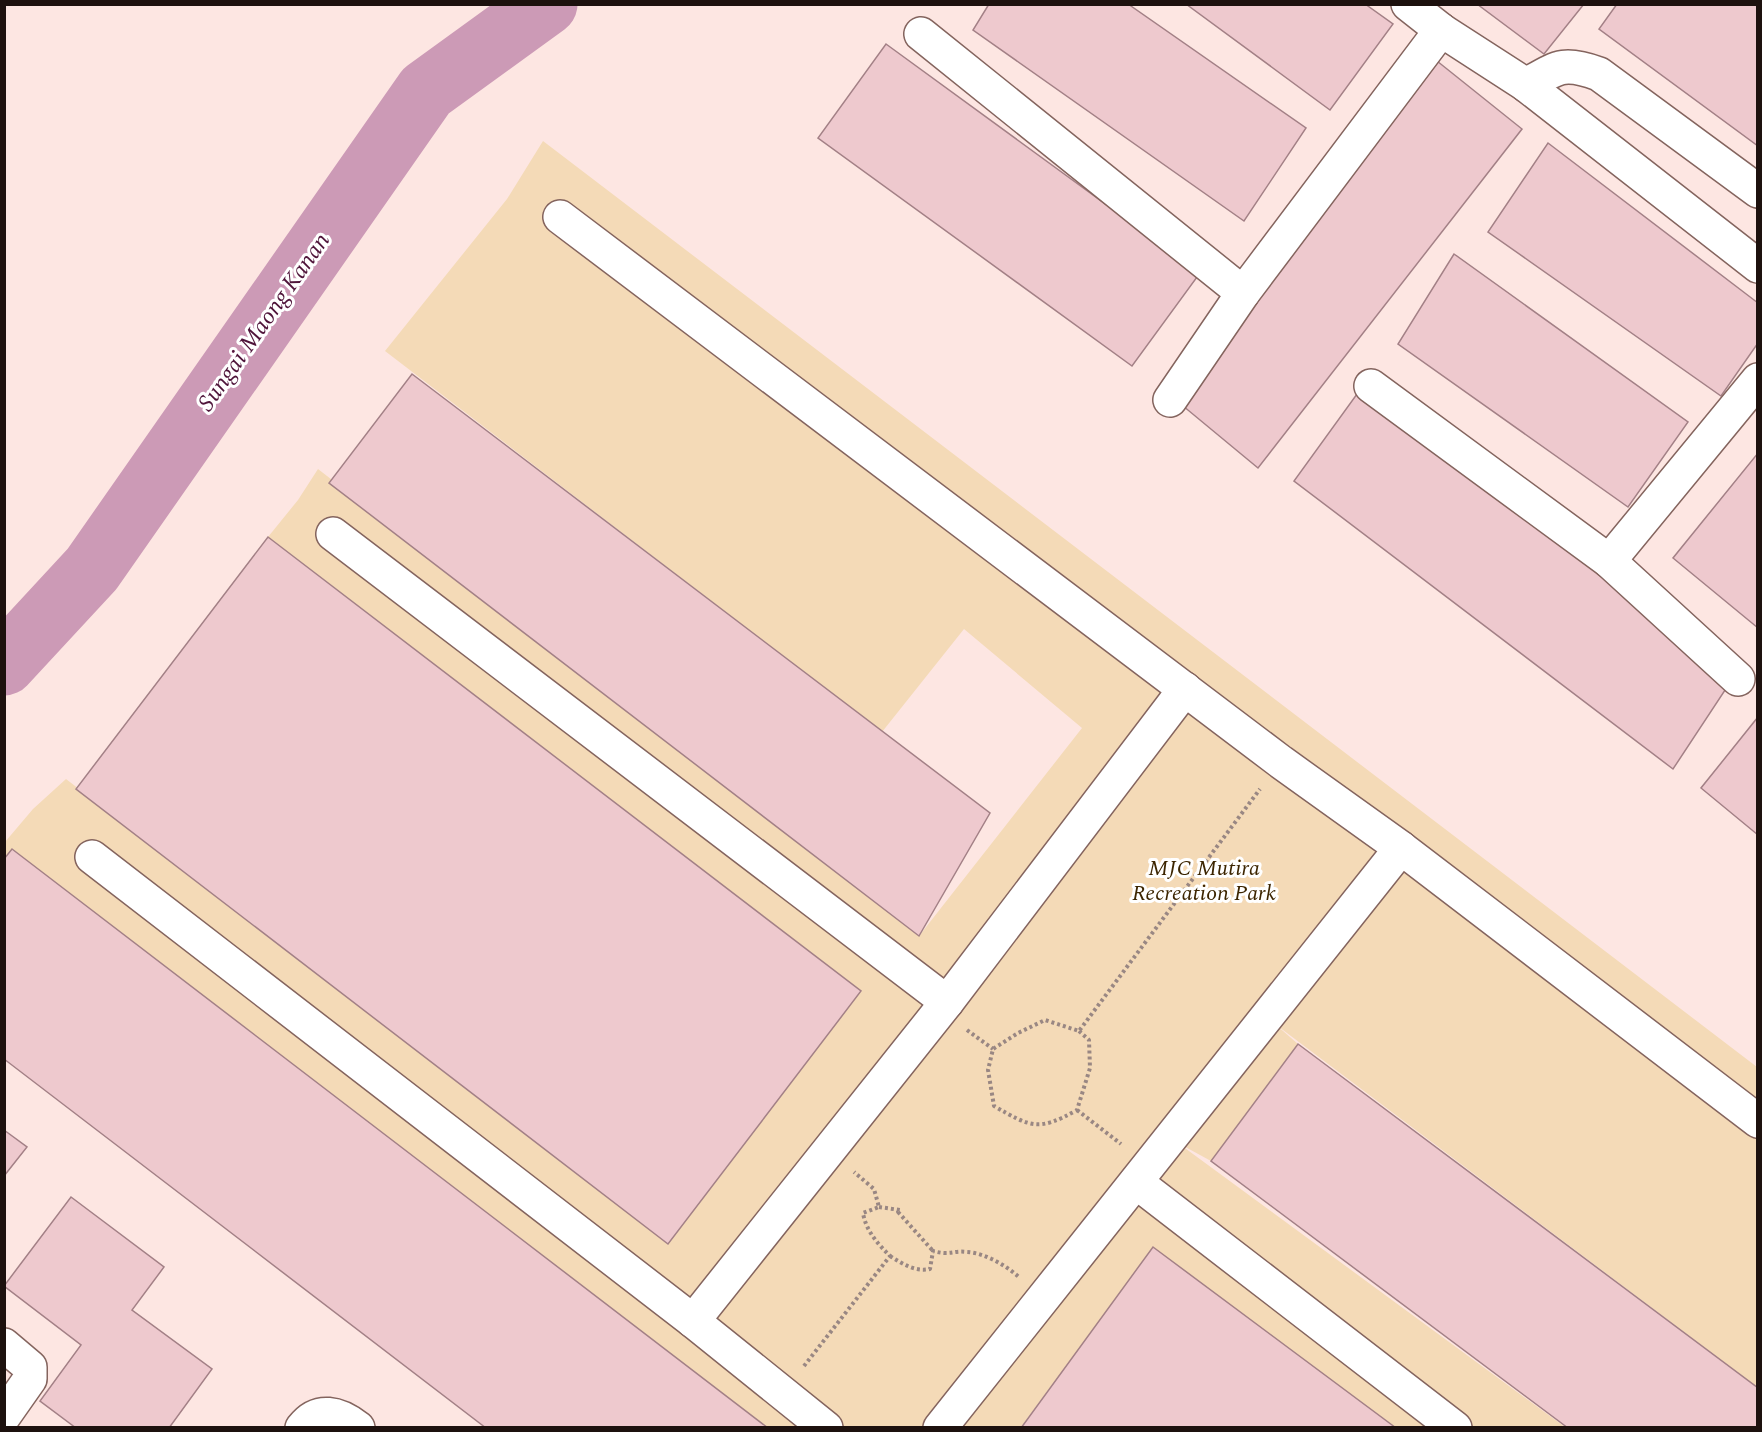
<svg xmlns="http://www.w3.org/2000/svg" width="1762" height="1432" font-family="Spectral,serif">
<rect width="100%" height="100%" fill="#fde6e2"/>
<polygon fill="#f4dab7" points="543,141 1757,1067 1757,1387 1275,1024 1298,1044 1211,1161 1178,1143 1565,1427 1389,1427 1054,1382 1021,1427 720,1427 5,874 5,842 33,809 66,779 668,1244 860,991 268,537 298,500 318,469 919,936 1082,728 964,629 882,732 385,351 507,199"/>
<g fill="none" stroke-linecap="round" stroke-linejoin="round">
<polyline stroke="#cc9ab6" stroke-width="63" points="4,664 92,569 426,91 546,4"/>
</g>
<g fill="#eec9ce" stroke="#a38086" stroke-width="1.5">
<polygon points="989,4 1128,4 1306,128 1244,221 973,30"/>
<polygon points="1186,4 1365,4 1393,24 1330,110"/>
<polygon points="1477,4 1584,4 1544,54"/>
<polygon points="1617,4 1754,4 1758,7 1758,146 1599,29"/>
<polygon points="886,44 1200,273 1132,366 818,138"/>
<polygon points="1437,61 1522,129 1258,468 1177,401"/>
<polygon points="1548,143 1758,303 1758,343 1721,396 1488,232"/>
<polygon points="1454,254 1688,422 1628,507 1398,344"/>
<polygon points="412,374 990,813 919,936 329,483"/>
<polygon points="1357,394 1737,672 1673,769 1294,481"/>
<polygon points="1758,453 1758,628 1673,558"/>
<polygon points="268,537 861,991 668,1244 76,789"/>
<polygon points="1758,717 1758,835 1701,788"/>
<polygon points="12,849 768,1428 486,1428 4,1059 4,859"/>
<polygon points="1298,1044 1758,1388 1758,1428 1568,1428 1211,1161"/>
<polygon points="4,1130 27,1147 4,1176"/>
<polygon points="71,1197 164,1267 132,1310 212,1369 169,1428 76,1428 40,1401 81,1345 4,1286"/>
<polygon points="1153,1247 1396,1428 1021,1428"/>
</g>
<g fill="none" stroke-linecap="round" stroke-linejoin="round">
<g stroke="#84645e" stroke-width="36">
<g id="minor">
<polyline points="1408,4 1441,30 1526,85 1758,266"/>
<polyline points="921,34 1243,293"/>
<path d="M1526,85C1558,67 1563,61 1599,74L1758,191"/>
<polyline points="560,217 1281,762 1401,848 1758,1121"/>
<polyline points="1371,386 1609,561 1738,679"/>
<polyline points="1170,400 1243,293 1441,30"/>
<polyline points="333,534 947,1002"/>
<polyline points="1609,561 1758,380"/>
<polyline points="92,857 693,1321 826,1428"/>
<polyline points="1136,1182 1455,1428"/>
<polyline points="693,1321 947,1002 1185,689"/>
<polyline points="4,1345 30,1367 30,1379 4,1416"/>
<path d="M302,1428C318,1407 339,1413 358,1428"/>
<polyline points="940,1428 1401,848"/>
</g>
</g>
<g stroke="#998783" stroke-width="4" stroke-dasharray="3 3" stroke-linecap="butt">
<polyline points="967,1030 993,1049"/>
<path d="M1079,1031L1089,1040L1090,1068L1077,1110C1038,1132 1031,1127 994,1106L988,1070L993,1049L1018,1033L1045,1020L1079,1031L1260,789"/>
<polyline points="1077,1110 1121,1144"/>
<polyline points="879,1207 900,1210 898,1212 933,1251"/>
<path d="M890,1256C903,1264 915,1272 930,1269L933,1251C951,1256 953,1250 967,1252C985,1253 1005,1265 1019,1277"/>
<path d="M804,1366L890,1256C878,1244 866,1231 863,1213L879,1207L874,1189L854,1172"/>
</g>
<use href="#minor" stroke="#fff" stroke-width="33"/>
</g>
<g text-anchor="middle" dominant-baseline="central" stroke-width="6" stroke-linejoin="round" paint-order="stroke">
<g font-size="22" font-style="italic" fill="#3c2500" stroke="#fff">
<text x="1204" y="868">MJC Mutira<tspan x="1204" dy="25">Recreation Park</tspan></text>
</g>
<g font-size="24" font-style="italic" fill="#4f143a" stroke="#fff">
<text transform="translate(264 322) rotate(-55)">Sungai Maong Kanan</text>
</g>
</g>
<rect width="1762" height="1432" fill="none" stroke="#1d110e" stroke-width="12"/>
</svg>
